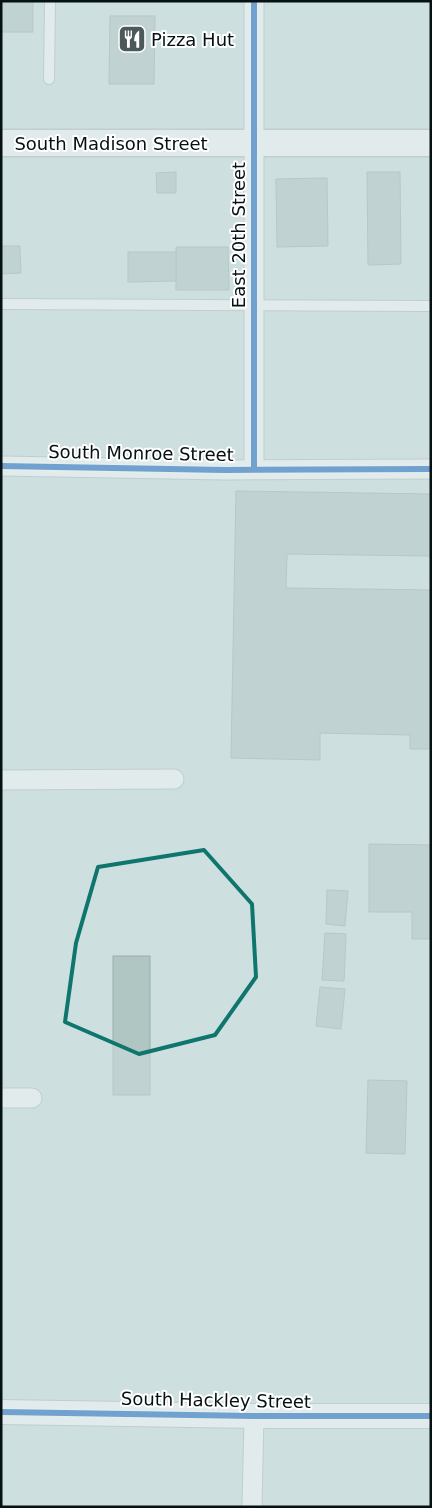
<svg xmlns="http://www.w3.org/2000/svg" width="432" height="1508" font-family="'DejaVu Sans',sans-serif">
<rect width="100%" height="100%" fill="#cedfe0"/>
<g fill="#b0c6c2" stroke="#9eabaa">
<rect x="1" y="1" width="32" height="31"/>
<polygon points="110,16 155,16 154,84 109,84"/>
<polygon points="176,172 176,193 157,193 156,173"/>
<polygon points="367,172 400,172 401,264 368,265"/>
<polygon points="327,178 328,246 277,247 276,179"/>
<polygon points="1,246 20,246 21,273 1,274"/>
<polygon points="176,247 228,247 229,290 176,290"/>
<polygon points="128,252 176,252 176,281 128,282"/>
<polygon points="236,491 431,494 431,556 287,554 286,588 431,590 431,749 410,749 410,735 320,733 320,760 231,758"/>
<polygon points="369,844 431,845 431,939 412,939 412,912 369,912"/>
<polygon points="327,890 348,891 345,926 326,924"/>
<polygon points="325,933 346,934 344,981 322,980"/>
<rect x="113" y="956" width="37" height="139"/>
<polygon points="320,987 345,989 341,1029 316,1026"/>
<polygon points="368,1080 407,1081 405,1154 366,1153"/>
</g>
<g fill="none" stroke-linecap="round" stroke-linejoin="round">
<g stroke="#adbabb" stroke-width="12">
<g id="service">
<polyline points="49,79 50,1"/>
<polyline points="1,304 431,306"/>
</g>
</g>
<g stroke="#adbabb" stroke-width="21">
<g id="minor">
<polyline points="1,466 225,470 431,469"/>
<polyline points="254,469 254,1"/>
<polyline points="1,780 174,779"/>
<polyline points="1,1098 32,1098"/>
<polyline points="252,1507 254,1416"/>
</g>
</g>
<g stroke="#adbabb" stroke-width="26">
<polyline id="tertiary" points="1,1412 254,1416 431,1416"/>
</g>
<g stroke="#adbabb" stroke-width="29">
<polyline id="secondary" points="1,143 431,143"/>
</g>
<use href="#service" stroke="#f8fafa" stroke-width="10"/>
<use href="#minor" stroke="#f8fafa" stroke-width="19"/>
<use href="#tertiary" stroke="#f8fafa" stroke-width="24"/>
<use href="#secondary" stroke="#f8fafa" stroke-width="26"/>
<g stroke="#fff" stroke-width="9">
<g id="cycleway">
<polyline points="1,466 225,470 431,469"/>
<polyline points="254,469 254,1"/>
<polyline points="1,1412 254,1416 431,1416"/>
</g>
</g>
<use href="#cycleway" stroke="#0057b8" stroke-width="6"/>
</g>
<path d="M0 0H432V1508H0ZM204,850L252,904L256,977L215,1035L139,1054L65,1022L76,943L98,867Z" fill="#cedfe0" fill-opacity=".55" fill-rule="evenodd"/>
<path fill="none" stroke="#0f766e" stroke-width="4" stroke-linejoin="round" d="M204,850L252,904L256,977L215,1035L139,1054L65,1022L76,943L98,867Z"/>
<defs>
<g id="restaurant-square" transform="scale(1.4375)"><rect x="-9" y="-9" width="18" height="18" rx="4" fill="#4c595a" stroke="#fff"/><path d="M-5-6h1v4h1v-4h1v4h1v-4h1v5L-1.5 .5V6h-2V.5L-5-1ZM5-6V6H3V1.5H1.5Q1.5-4 5-6Z" fill="#fff"/></g>
</defs>
<g fill-rule="evenodd">
<use href="#restaurant-square" x="132" y="39"/>
</g>
<g text-anchor="middle" dominant-baseline="central" stroke-width="4" stroke-linejoin="round" paint-order="stroke">
<g font-size="18" fill="#061112" stroke="#fff" text-anchor="start">
<text x="151" y="39">Pizza Hut</text>
</g>
<g font-size="18" fill="#061112" stroke="#fff">
<text x="111" y="143">South Madison Street</text>
<text transform="translate(238 235) rotate(-90)">East 20th Street</text>
<text transform="translate(141 453) rotate(1)">South Monroe Street</text>
<text transform="translate(216 1400) rotate(1)">South Hackley Street</text>
</g>
</g>
<rect width="432" height="1508" fill="none" stroke="#061112" stroke-width="5"/>
</svg>
